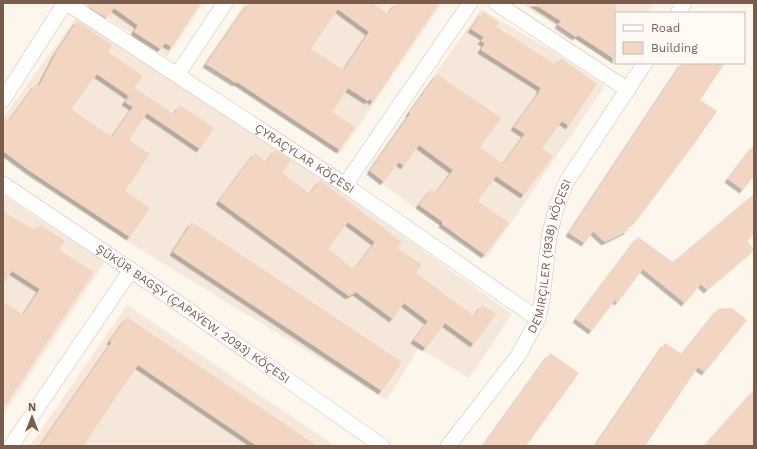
<svg xmlns="http://www.w3.org/2000/svg" width="757" height="449" font-family="'Work Sans',sans-serif">
<defs>
<filter id="shadow"><feDropShadow dx="-3.5" dy="3.5" stdDeviation="0" flood-color="#0004"/></filter>
</defs>
<rect width="100%" height="100%" fill="#fdf6ec"/>
<g fill="#f5e8da">
<polygon points="84,3 203,3 167,57"/>
<polygon points="245,3 442,3 339,155 204,64"/>
<polygon points="521,3 655,3 648,13 616,13 616,61 613,64"/>
<polygon points="481,9 559,55 605,86 486,259 366,172"/>
<polygon points="76,18 277,146 512,314 469,378 419,348 387,400 130,243 3,156 3,118"/>
<polygon points="3,195 105,262 3,415"/>
<polygon points="127,305 335,446 30,446"/>
</g>
<g fill="#f3d5c3" fill-rule="evenodd" filter="url(#shadow)">
<polygon points="89,3 201,3 172,47 165,43 161,49 134,32 138,25 114,8 107,18 87,6"/>
<path d="M249,3H372L388,14L396,3H439L373,102L370,99L368,101L348,88L332,112L355,127L340,150L237,82L236,83L206,64ZM338,9L369,32L344,70L311,49Z"/>
<polygon points="533,3 616,3 616,60 578,35 576,37 558,25 561,21"/>
<polygon points="483,12 499,23 496,27 556,65 561,58 597,84 569,126 562,121 542,148 553,156 524,195 496,176 478,201 509,223 485,255 442,224 443,222 419,205 431,189 436,193 453,170 419,145 404,166 399,162 384,182 370,171 410,114 409,113 437,74 501,118 480,147 503,164 525,134 514,127 540,91 539,91 541,88 481,50 485,43 481,41 484,37 471,29"/>
<polygon points="77,21 112,45 108,52 143,76 129,96 97,74 71,109 112,137 133,107 125,102 135,88 174,114 180,105 214,128 200,149 147,113 129,140 150,154 125,191 150,208 130,237 30,171 3,151 3,117 9,121 36,84 39,86 56,53"/>
<polygon points="682,63 725,63 700,100 717,111 697,140 637,220 626,228 629,230 605,242 593,231 585,243 569,233"/>
<polygon points="754,145 754,176 743,190 728,179"/>
<path d="M275,150L291,160L282,173L310,194L320,180L402,242L397,248L422,265L416,273L474,316L482,305L496,314L474,344L445,323L426,348L414,340L428,321L404,303L393,319L356,292L349,296L219,201L255,153L266,162ZM348,222L375,242L355,269L353,267L352,268L328,249Z"/>
<polygon points="754,194 754,234 747,240 754,250 707,290 701,284 685,303 643,269 618,302 615,300 592,331 576,319 638,237 673,262"/>
<polygon points="3,211 36,231 40,225 65,241 59,250 94,272 3,409 3,301 23,315 40,289 12,271 3,285"/>
<polygon points="192,222 402,362 382,391 173,252"/>
<polygon points="732,308 747,320 705,372 698,367 645,446 595,446 665,343 682,354 718,309"/>
<polygon points="127,317 317,446 257,446 138,365 83,446 40,446 112,342 110,341"/>
<polygon points="550,353 579,373 526,446 483,446"/>
<polygon points="754,390 754,446 704,446"/>
</g>
<g fill="none" stroke-linecap="round" stroke-linejoin="round">
<g stroke="#d1beb0" stroke-width="16">
<g id="street">
<path id="s1" d="M67,3L345,185L538,319"/>
<polyline points="496,3 628,90"/>
<polyline points="678,13 684,3"/>
<polyline points="177,75 225,3"/>
<polyline points="3,100 65,3"/>
<path id="s2" d="M3,184L131,270L382,446"/>
<polyline points="345,185 470,3"/>
<polyline points="11,446 131,270"/>
<path id="s3" d="M448,446L518,356L538,319L542,300L549,237L557,205L567,181L645,63"/>
</g>
</g>
<use href="#street" stroke="#fff" stroke-width="15"/>
</g>
<g text-anchor="middle" dominant-baseline="central" stroke-width="3" stroke-linejoin="round" paint-order="stroke">
<g font-size="12" fill="#7a5c4d" stroke="#fffaf3">
<text stroke="none"><textPath href="#s1" startOffset="284">ÇYRAÇYLAR KÖÇESI</textPath></text>
<text stroke="none"><textPath href="#s3" startOffset="220">DEMIRÇILER (1938) KÖÇESI</textPath></text>
<text stroke="none"><textPath href="#s2" startOffset="230">ŞÜKÜR BAGŞY (ÇAPAÝEW, 2093) KÖÇESI</textPath></text>
</g>
</g>
<rect width="757" height="449" fill="none" stroke="#7a5c4d" stroke-width="8"/>
<rect x="615" y="12" width="130" height="52" fill="#fffaf3" stroke="#cabbb1"/>
<rect x="623" y="25" width="20" height="6" fill="#ffffff" stroke="#cabbb1"/>
<text x="651" y="32" font-size="12" fill="#7a5c4d">Road</text>
<rect x="623" y="42" width="20" height="12" fill="#f3d5c3" stroke="#cabbb1"/>
<text x="651" y="52" font-size="12" fill="#7a5c4d">Building</text>
<g transform="translate(32 417)" stroke="#fffaf3" stroke-width="3" paint-order="stroke">
<path d="M0-3L7 15L0 10L-7 15Z" fill="#7a5c4d"/>
<text y="-6" font-size="11" font-weight="bold" text-anchor="middle" fill="#7a5c4d">N</text>
</g>
</svg>
